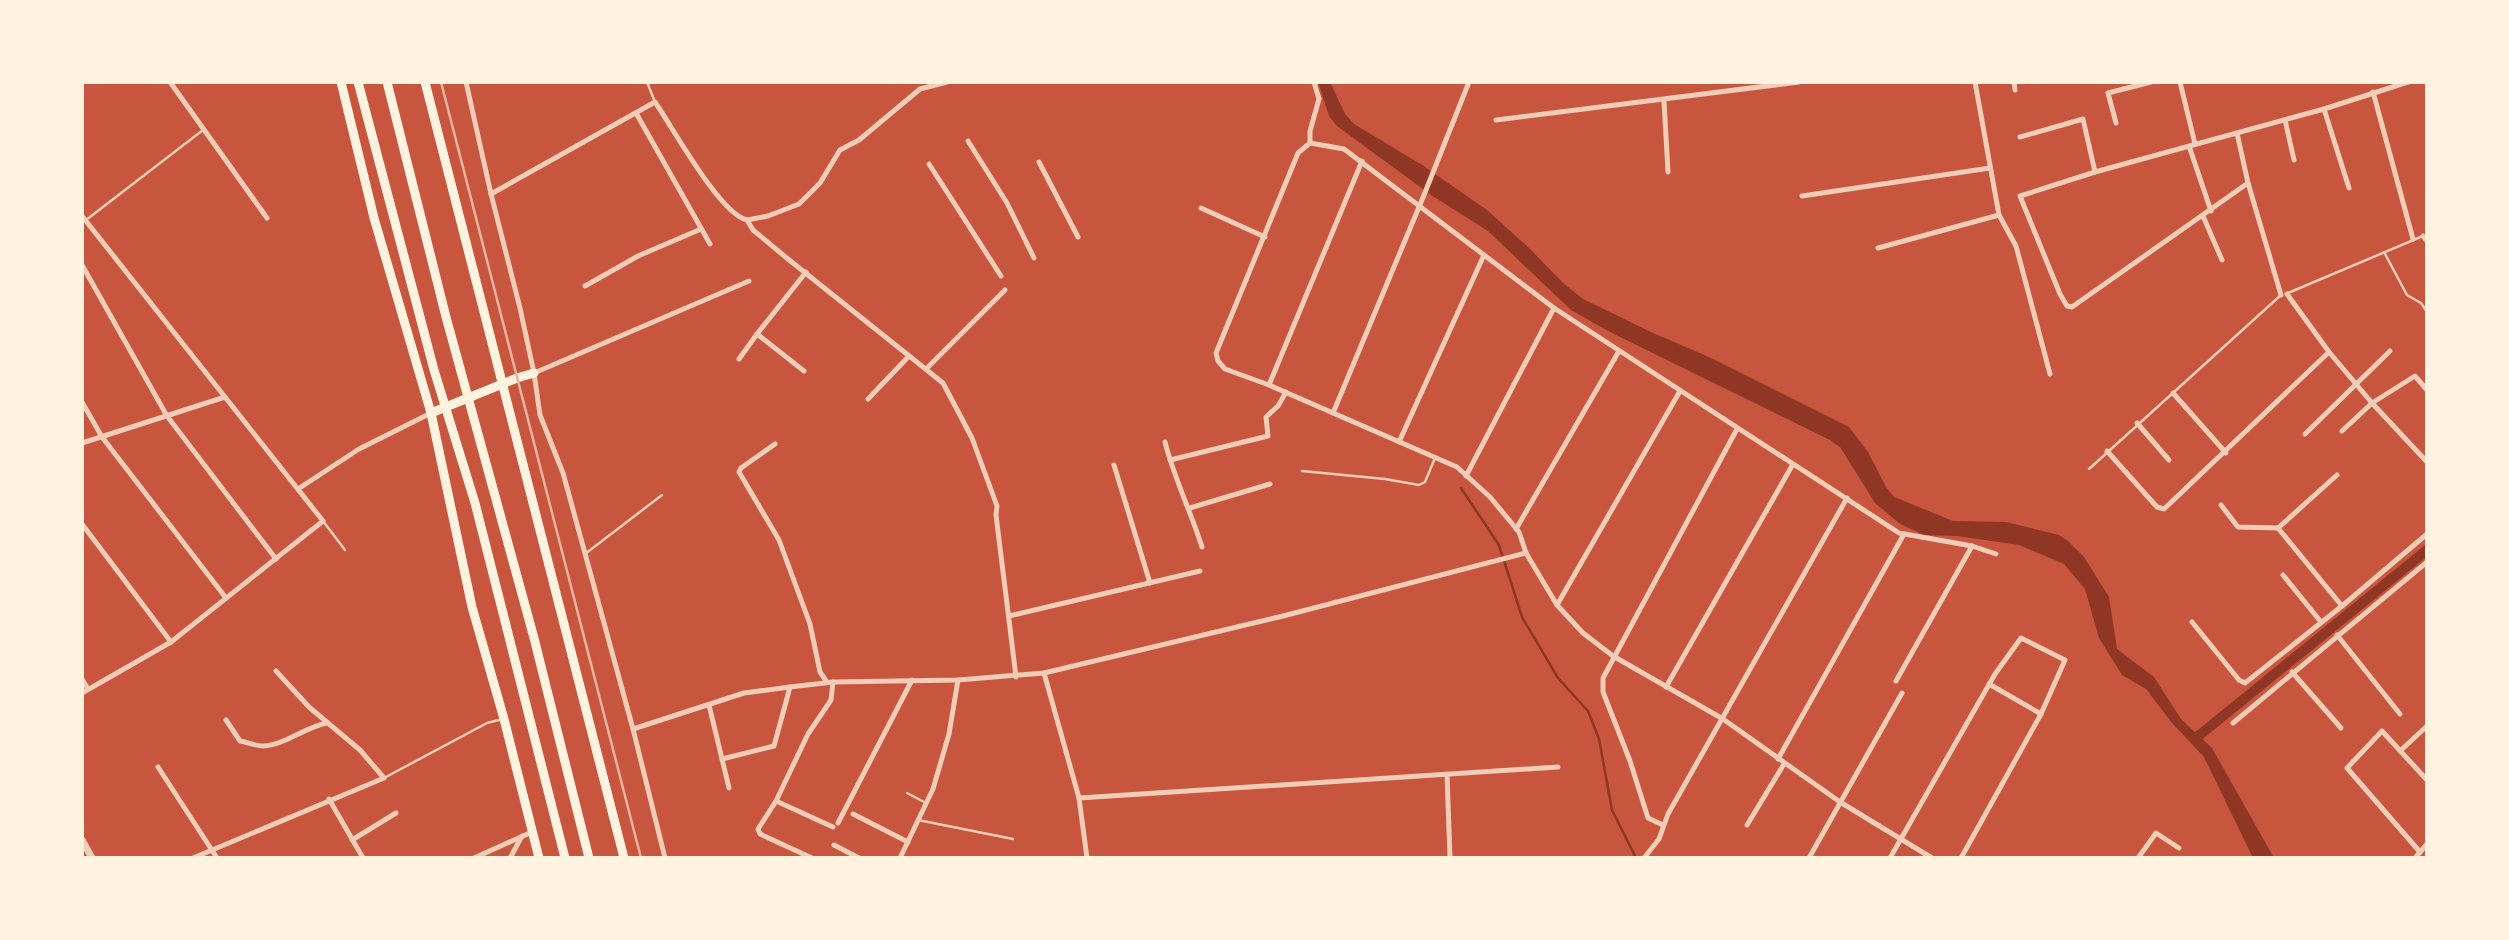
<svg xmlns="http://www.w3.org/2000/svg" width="2509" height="940" font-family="Mulish,sans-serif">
<rect width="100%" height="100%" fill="#c8553d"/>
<polygon fill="#8f3625" points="1318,82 1330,82 1345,114 1354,124 1422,165 1487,210 1530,249 1563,283 1583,299 1653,333 1709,357 1849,427 1868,452 1886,487 1894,497 1953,521 2006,522 2059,535 2068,541 2084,557 2109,597 2117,649 2154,677 2181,719 2212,748 2274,858 2253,858 2204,757 2172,723 2146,689 2122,675 2099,638 2085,589 2064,564 2019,545 1957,536 1924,535 1900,524 1875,503 1840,447 1830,440 1610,332 1571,310 1488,231 1431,195 1337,126 1329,116"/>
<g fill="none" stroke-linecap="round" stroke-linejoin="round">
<polyline stroke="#8f3625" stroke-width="2.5" points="1461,488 1499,545 1522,617 1558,678 1588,711 1599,739 1612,810 1636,858"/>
<polyline stroke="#8f3625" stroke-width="10" points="2196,738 2427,550"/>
<g stroke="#f1ccb7" stroke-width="2.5">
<polyline points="647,82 655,102"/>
<polyline points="86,220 203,130"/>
<polyline points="2384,252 2407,295 2421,303 2427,312"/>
<polyline points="2288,293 2423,236"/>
<polyline points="2089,469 2281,295"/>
<polyline points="1302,471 1385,479 1419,485 1425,482 1435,458"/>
<polyline points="323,521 345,550"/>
<polyline points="585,554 662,495"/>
<polyline points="384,778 487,723 503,719"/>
<polyline points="907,793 926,803"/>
<polyline points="918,820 1013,839"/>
</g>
<g stroke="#f1ccb7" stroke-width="5">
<polyline points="170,82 267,218"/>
<polyline points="466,82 491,194 520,308 534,373 540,415 563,473 633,729 665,858"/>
<polyline points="1975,82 1999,215 2016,246 2050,374"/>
<polyline points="2014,82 2015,90"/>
<polyline points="2180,82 2195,144"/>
<polyline points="2373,92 2413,239"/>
<polyline points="1664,101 1668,172"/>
<polyline points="2324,109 2349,188"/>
<polyline points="636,113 710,244"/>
<polyline points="1496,120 1799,82"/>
<polyline points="2285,120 2294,160"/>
<polyline points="2116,123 2108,93 2151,82"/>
<polyline points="2237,133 2248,183 2281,295"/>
<polyline points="2020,137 2083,119 2095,172"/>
<polyline points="968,141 1007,203 1034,258"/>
<polyline points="1310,143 1298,153 1216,353 1218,361 1225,369 1269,385 1457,467 1490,497 1519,532 1526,553 1557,605 1583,633 1613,656 1723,719 1840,802 1932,858"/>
<polyline points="1310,143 1344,149 1554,308 1899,533 1972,546 1996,554"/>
<polyline points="1310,143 1310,131 1319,99 1314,82"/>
<polyline points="2189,146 2211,211"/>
<polyline points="1039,162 1078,237"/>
<polyline points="929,164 1001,276"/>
<polyline points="2248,183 2072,307 2067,306 2060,294 2020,196 2095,172 2324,109 2408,82"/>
<path d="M491,194L655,102C673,128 720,214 747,220L753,230L788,259L943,383L972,438L997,506L996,515L1016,677"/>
<polyline points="1802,196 1990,168"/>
<polyline points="1201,208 1265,237"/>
<polyline points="82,216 323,521 171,642 82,693"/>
<polyline points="2203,216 2222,260"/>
<polyline points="747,220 768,216 799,204 820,183 840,150 859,140 920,89 947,82"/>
<polyline points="2423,236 2427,241"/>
<polyline points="1878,248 1999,215"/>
<polyline points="82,265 167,416 276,559"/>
<polyline points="585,286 638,256 701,229"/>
<polyline points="2287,294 2329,352 2372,403 2427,462"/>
<polyline points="739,359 757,334"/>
<polyline points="926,369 1005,290"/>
<polyline points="804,371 757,334 806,272"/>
<polyline points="534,373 749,281"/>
<polyline points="1269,385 1362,161"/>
<polyline points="2173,393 2226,453"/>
<polyline points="868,399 909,356"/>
<polyline points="82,402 102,437 226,598"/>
<polyline points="1333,413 1424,195 1469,82"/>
<polyline points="2137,423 2169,460"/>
<polyline points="2342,431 2372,403 2415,376 2427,390"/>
<polyline points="2305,434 2390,351"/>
<path d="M1165,442C1174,478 1191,512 1202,547"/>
<polyline points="1399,442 1484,255"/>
<polyline points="82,443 225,397"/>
<polyline points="775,444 741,468 739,472 779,540 810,624 820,672 827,682"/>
<polyline points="2107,451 2157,507 2164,509 2329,352"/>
<polyline points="1170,460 1268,436 1266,417 1278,406 1286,392"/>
<polyline points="1114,465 1150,583"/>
<polyline points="1466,476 1554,308"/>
<polyline points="298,489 359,449 431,413"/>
<polyline points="2221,505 2238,527 2278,528 2337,475"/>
<polyline points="1190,508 1270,484"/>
<polyline points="82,524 171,642"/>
<polyline points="2278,528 2342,606"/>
<polyline points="1516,529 1619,351"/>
<polyline points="2283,575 2321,622"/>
<polyline points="1557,605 1680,391"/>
<polyline points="1009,616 1200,571"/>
<polyline points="2192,622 2239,680 2245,683 2342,606 2427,534"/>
<polyline points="2337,635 2400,714"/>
<polyline points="2292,672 2341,728"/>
<polyline points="1044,673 1079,798 1087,858"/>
<polyline points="82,679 88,689"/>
<polyline points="1896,681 1972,546"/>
<polyline points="1989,684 2041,714"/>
<polyline points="1666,687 1793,464"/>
<polyline points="709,705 729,788"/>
<path d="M226,720L240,741C247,742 256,746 263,746C285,745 305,727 327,723"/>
<polyline points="2233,723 2427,562"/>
<polyline points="633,729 744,693 790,687 833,682 958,680 1044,673 1283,616 1526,553"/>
<polyline points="2400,751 2427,726"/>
<polyline points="722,759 774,746 790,687"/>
<polyline points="1778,759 1904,534"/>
<polyline points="158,767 217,858"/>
<polyline points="1447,775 1450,858"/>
<polyline points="1079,798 1558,767"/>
<polyline points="329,799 363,858"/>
<polyline points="776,801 833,827"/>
<polyline points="853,814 908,842"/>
<polyline points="838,823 912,680"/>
<polyline points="1663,825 1648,818 1630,761 1603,692 1603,678 1737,429"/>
<polyline points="1747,825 1784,764"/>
<polyline points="352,840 396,813"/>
<polyline points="834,845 859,858"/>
<polyline points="2420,852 2347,768 2382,731 2427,780"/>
<polyline points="193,858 384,778 360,750 309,707 276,671"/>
<polyline points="474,858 532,832"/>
<polyline points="510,858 522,836"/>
<polyline points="812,858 760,834 758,829 776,801 808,734 831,700 833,682"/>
<polyline points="900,858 933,789 949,734 958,680"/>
<polyline points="1644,858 1659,839 1668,814 1847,498"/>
<polyline points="1809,858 1902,693"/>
<polyline points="1890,858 1995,674 2021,638 2065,660 2041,714 1961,858"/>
<polyline points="2138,858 2156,833 2179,848"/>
<polyline points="2415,858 2427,844"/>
</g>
<polyline stroke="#f1ccb7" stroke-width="7" points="82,840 92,858"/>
<g stroke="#fff3e0" stroke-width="9">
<polyline points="341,82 374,218 431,413 472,607 504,719 539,858"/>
<polyline points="425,82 624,858"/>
<polyline points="431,413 517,378 534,373"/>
</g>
<g stroke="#fff3e0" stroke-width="9">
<polyline points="358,82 434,370 475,503 565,858"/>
<polyline points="387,82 446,317 534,638 589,858"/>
</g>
<polyline stroke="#e9b49f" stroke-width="2.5" points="441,82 641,858"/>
</g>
<rect width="2509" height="940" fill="none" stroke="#fff3e0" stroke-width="168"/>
</svg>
